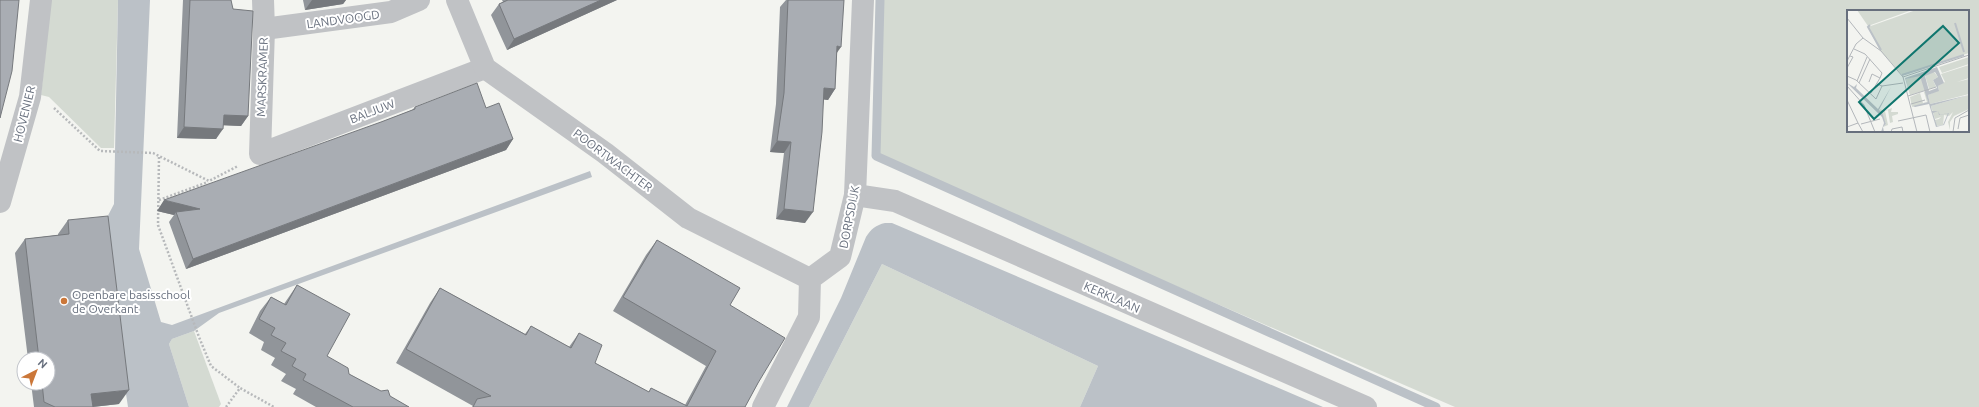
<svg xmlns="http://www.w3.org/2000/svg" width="1979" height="407" font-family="Ubuntu,sans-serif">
<rect width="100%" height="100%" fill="#f3f4f0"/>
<g fill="#d4dad2" fill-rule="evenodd">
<polygon points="51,0 118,0 114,148 101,148 49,97 41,95"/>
<path d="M879,0H1979V407H1455L876,156ZM1848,11H1968V131H1848Z"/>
<polygon points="882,264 1098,366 1080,407 809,407"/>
<polygon points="194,331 221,404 219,407 189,407 169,344 172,339"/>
</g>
<g fill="#bbc1c7">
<polygon points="118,0 150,0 139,249 161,322 172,325 590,171 592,177 219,313 194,331 172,339 169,344 189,407 128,407 101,229 114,204"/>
<path d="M885,223H892L1323,407H1080L1098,366L882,264L809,407H787L841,298L866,237C871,229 876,225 885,223Z"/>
</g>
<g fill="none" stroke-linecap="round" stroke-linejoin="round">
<polyline stroke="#bbc1c7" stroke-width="9" points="880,0 876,156 1436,407"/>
<g stroke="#b7b9bb" stroke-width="2.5" stroke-dasharray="2 2" stroke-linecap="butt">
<polyline points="54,108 100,151 153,153 209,181 238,166"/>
<polyline points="159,157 158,225 199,337 211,366 240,388"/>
<polyline points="159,200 208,182"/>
<polyline points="226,407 240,388 274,407"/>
</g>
<g stroke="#c0c2c5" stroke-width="22">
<polyline points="263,0 264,29 260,154 485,68"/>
<polyline points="457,0 485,68 605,153 688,218 810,279"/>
<polyline points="264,29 391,12 419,0"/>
<polyline points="855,195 895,201 1366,407"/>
<polyline points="0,202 30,97 41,0"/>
<polyline points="763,407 809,317 810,279 840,257 855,195 863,0"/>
</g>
</g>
<g fill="#91959a">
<polygon points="183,0 231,0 248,116 241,126 223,125 216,139 177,138"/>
<polygon points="303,0 346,0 343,4 305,10"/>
<polygon points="502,0 617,0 507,50 491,15 499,4 503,2"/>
<polygon points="786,0 844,0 837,53 835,89 828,100 824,99 805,223 776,219 784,153 770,152 776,104 780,7"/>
<polygon points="415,107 486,108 513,139 506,150 186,269 169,222 174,215 157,211 412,110"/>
<polygon points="68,220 119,404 93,407 34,407 31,383 48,383 48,359 28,359 15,253 25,239 58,235 58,234"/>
<polygon points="657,240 730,305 758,383 745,407 472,407 473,406 396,363 430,303 440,288 525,334 531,326 569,347 579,333 595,363 649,392 651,388 685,405 706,366 613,311 646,255"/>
<polygon points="297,285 327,356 349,374 409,407 316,407 293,394 296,389 281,381 286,374 271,365 275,358 261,350 264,342 249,333 260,311 271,297 284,304"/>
</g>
<g fill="#76797d">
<polygon points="312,0 346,0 343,4 305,10"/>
<polygon points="601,0 617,0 507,50 514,39"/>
<polygon points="837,46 841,47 834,57"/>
<polygon points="824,88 835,89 828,100 817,99"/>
<polygon points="224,115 248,116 241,126 216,125"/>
<polygon points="184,127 223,129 216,139 177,138"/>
<polygon points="513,139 506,150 186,269 193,259"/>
<polygon points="777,141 791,142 784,153 770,152"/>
<polygon points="164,200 200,209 176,212 174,215 157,211"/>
<polygon points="784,209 813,212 805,223 776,219"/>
<polygon points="129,390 119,404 92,407 91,394"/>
</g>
<g fill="#a9adb3" stroke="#76797d">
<polygon points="0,0 19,0 12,71 0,118"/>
<polygon points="190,0 231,0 233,9 253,11 248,116 224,115 223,129 184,127"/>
<polygon points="508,0 601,0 514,39 499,4"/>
<polygon points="788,0 844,0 841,47 837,46 835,89 824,88 822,132 813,212 784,209 791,142 777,141 784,93"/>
<polygon points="477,83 486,108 499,103 513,139 193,259 176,212 200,209 164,200 381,122 415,109 415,107"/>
<polygon points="108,216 129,390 91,394 93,407 55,407 44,402 42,383 48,383 48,359 39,359 25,239 69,234 68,220"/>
<polygon points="657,240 740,288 730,305 785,338 758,383 745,407 473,407 477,399 491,396 406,349 440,288 526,335 531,326 571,348 579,333 602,345 595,363 649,392 651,388 687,406 716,351 623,297"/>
<polygon points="297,285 350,314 327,356 348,368 349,374 381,391 388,390 390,396 409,407 353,407 303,380 306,374 292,366 296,359 281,351 286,343 271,335 275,328 259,319 271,297 286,305"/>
</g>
<circle fill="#cb7739" stroke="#fff" stroke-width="1.5" cx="64" cy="301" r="4"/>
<g text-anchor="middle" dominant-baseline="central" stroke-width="4" stroke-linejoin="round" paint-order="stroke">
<g font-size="12" fill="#676f7d" stroke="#fff">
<text transform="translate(343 19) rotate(-8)">LANDVOOGD</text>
<text transform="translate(262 77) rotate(-88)">MARSKRAMER</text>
<text transform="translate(372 111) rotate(-21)">BALJUW</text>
<text transform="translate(24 114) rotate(-76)">HOVENIER</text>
<text transform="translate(613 160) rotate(37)">POORTWACHTER</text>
<text transform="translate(849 217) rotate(-79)">DORPSDIJK</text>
<text transform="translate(1112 297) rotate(24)">KERKLAAN</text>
</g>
<g font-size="12" fill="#676f7d" stroke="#fff" text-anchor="start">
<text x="72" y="294">Openbare basisschool<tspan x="72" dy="14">de Overkant</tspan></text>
</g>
</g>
<g transform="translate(1847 10)">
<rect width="122" height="122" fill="#f3f4f0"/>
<path d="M10,0H65L21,16ZM69,0H122V43L55,65L32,39L21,17ZM122,47V54L95,63L92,57ZM122,55V68L110,72L122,69V84L83,94L81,85L92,80L91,76L98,72L94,64ZM87,62L91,67L86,70L89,77L82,79L78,65ZM73,65L79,80L63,85L59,69ZM79,81L81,92L65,97L63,87L73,83L76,93L80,92L77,82ZM122,85V99L107,106L103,112V120L101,112L106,102L102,106L97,105L96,115L89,116L88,110L92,109L94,107L88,109L84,96ZM45,98L44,102H51V104L45,106L46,112L43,113L41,100L38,101L41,115L36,117L39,114L33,99L37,101Z" fill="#d4dad2"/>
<path d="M90,57L97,73L91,76L92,81L81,85L83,94L122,85L84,96L85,101H91L93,105L102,103L97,115L89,117L82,94L68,97L66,96L81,92L73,66L59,69L63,85L58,68ZM88,62L91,67L86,70L90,78L82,81L78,66ZM91,101L92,105L101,103L96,115L90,116L86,103ZM0,73L7,77L10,74L9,78L31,99L44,77L32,100L35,102L39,114L36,117L37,122H34L37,113L35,107Z" fill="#bbc1c7" fill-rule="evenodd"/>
<path fill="none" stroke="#bbc1c7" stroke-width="2" d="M108,13L117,42M23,15L21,17L34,40M55,65L117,45"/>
<path fill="none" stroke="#b3b7bb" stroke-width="1" d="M0,8L16,28L34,41L56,67L70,122M7,39L18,44L35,63L33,68M0,51L9,34L16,28M0,58L6,47L3,46M0,66L9,70L29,89L35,76M56,67L122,45M10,71L20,47M22,72L25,64L33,68L24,83M12,73L23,49M30,74L35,76L56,73M0,76L17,95L28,122M61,86L89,77M0,90L11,113M64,94L78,90M51,111L79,105L83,122M14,114L33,109M0,117L11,113L16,122M111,119L113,108L122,105M44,122L45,119L55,117L56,122M106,122L108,108L122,100"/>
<path fill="#0f766e" fill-opacity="0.15" stroke="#0f766e" stroke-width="2" d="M96,16L112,33L27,109L12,92Z"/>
<rect width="122" height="122" fill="none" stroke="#676f7d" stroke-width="2"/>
</g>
<g transform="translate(36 371) rotate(42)"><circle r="19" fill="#ffffff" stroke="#c2c5cb"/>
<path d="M0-3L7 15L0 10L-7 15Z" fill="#cb7739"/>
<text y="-6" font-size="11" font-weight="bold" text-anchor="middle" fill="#676f7d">N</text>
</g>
</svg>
